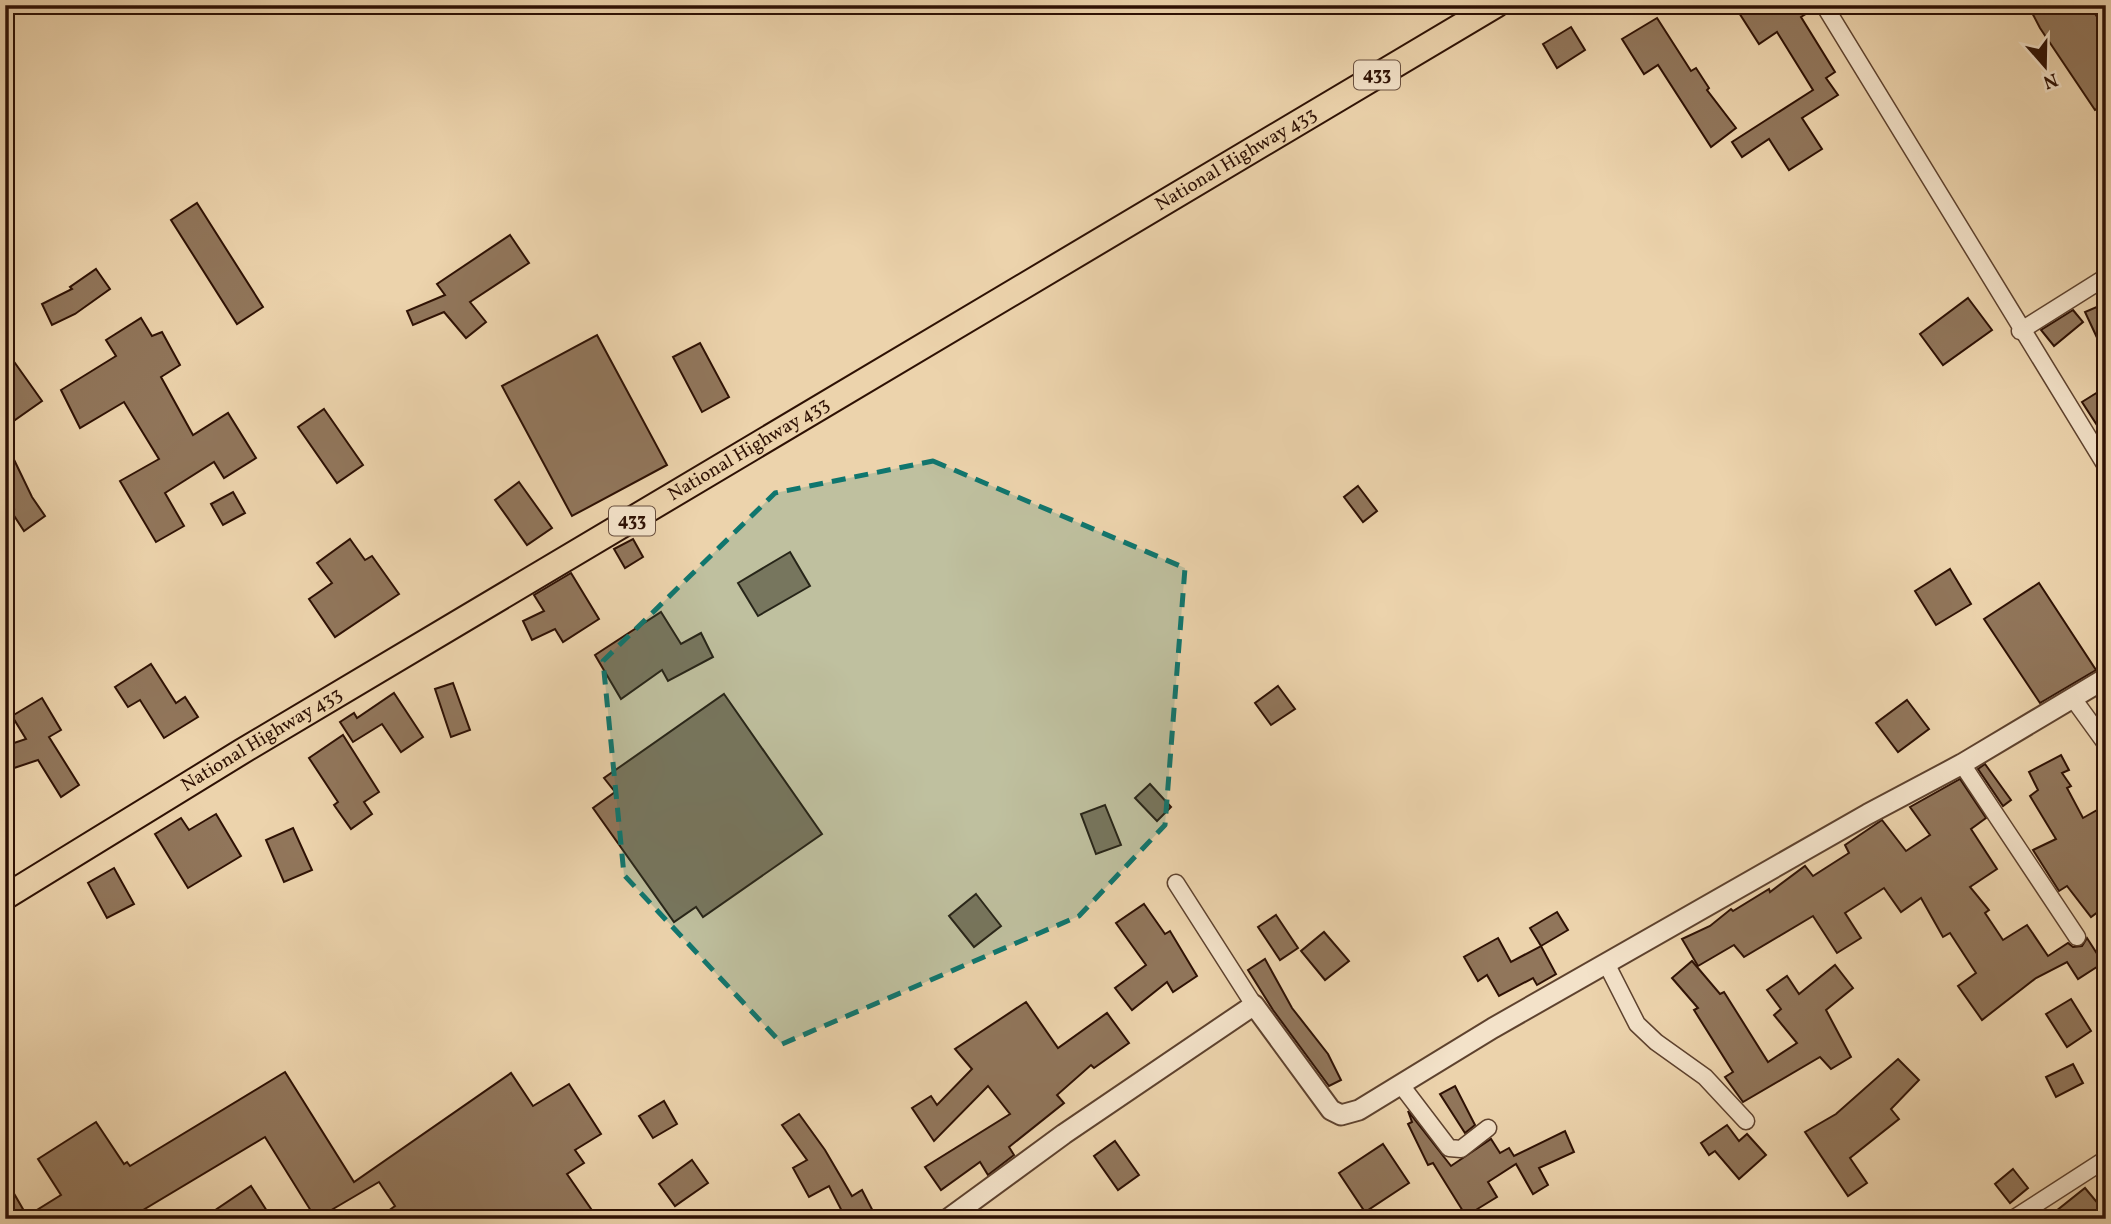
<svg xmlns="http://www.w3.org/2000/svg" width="2111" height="1224" font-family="Vollkorn,serif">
<rect width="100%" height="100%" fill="#ecd3ac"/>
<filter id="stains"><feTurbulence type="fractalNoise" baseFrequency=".00286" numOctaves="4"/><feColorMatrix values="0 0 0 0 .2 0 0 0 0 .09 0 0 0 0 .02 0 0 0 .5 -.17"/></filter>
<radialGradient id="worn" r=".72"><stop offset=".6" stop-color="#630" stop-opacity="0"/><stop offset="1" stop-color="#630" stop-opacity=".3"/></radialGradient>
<g fill="#91765b" stroke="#2e1104" stroke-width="2">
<polygon points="1734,5 1814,5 1814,9 1801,17 1835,72 1826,78 1838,95 1802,118 1822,149 1789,170 1769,139 1742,157 1732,142 1813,90 1777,32 1759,44"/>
<polygon points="2028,5 2089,5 2106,30 2106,104 2095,110 2040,28"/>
<polygon points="1657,18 1691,71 1696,68 1709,88 1707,90 1736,128 1711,147 1658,65 1644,74 1622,39"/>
<polygon points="1571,27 1585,50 1557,68 1543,44"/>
<polygon points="197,203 263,307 237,324 171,220"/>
<polygon points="510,235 529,263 470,302 486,322 466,338 444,312 413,325 407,311 445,295 437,284"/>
<polygon points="96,269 110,289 75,314 52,325 42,304 72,289 70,287"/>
<polygon points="1968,298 1992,330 1943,365 1920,334"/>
<polygon points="2106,303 2106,357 2085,312"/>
<polygon points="2073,310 2083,322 2054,346 2041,330"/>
<polygon points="141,318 152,336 162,332 180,365 161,377 193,435 228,413 256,458 224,478 214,462 165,493 184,526 156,542 120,481 159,459 124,402 80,428 61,390 116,356 106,340"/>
<polygon points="597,335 667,465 572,516 502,386"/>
<polygon points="700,343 729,397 702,412 673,357"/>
<polygon points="5,349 42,401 5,427"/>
<polygon points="2106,387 2106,439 2082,402"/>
<polygon points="324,409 363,465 337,483 298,427"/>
<polygon points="5,441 32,497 45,516 24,531 11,511 14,509 5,495"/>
<polygon points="519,482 552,528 527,545 495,500"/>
<polygon points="1358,486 1377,511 1363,522 1344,497"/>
<polygon points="233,492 245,513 223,525 211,504"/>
<polygon points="350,539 365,560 372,556 399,594 335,637 309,599 332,583 317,563"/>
<polygon points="633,539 643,557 625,568 614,549"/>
<polygon points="790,552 810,586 758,616 738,583"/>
<polygon points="1950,569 1971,604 1936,625 1915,591"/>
<polygon points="571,573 599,619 563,642 555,629 532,640 523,621 544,611 534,595"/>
<polygon points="2039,583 2096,670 2040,703 1984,619"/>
<polygon points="661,612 681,644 701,633 713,657 668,681 662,670 621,699 595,655"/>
<polygon points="151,664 176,703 185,697 198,717 164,738 140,700 128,707 115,687"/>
<polygon points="453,683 470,730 451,737 435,689"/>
<polygon points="1278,686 1295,709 1271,725 1255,703"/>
<polygon points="394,693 423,737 401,752 382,724 353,742 340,722 354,713 357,718"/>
<polygon points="724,694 822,834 703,917 696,907 674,922 593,808 615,792 604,778"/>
<polygon points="42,698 61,730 49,737 79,785 61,797 38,760 5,771 5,746 26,739 12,716"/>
<polygon points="1907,700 1929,729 1898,752 1876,723"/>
<polygon points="343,735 379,792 364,802 372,814 351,829 334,805 338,802 309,758"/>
<polygon points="2061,755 2069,770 2062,773 2071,786 2067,788 2083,818 2106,805 2106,831 2098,836 2106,850 2106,906 2091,917 2067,886 2059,891 2033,850 2056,839 2030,796 2038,790 2029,772"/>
<polygon points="1985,764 2011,800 2003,806 1978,769"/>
<polygon points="1960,779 1986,818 1971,829 1997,869 1970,887 1989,910 1985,913 2003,940 2027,925 2048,956 2068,943 2073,947 2082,946 2087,938 2103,963 2078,979 2067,962 2036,978 1982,1020 1958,986 1976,973 1950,933 1943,937 1921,898 1901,912 1884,888 1845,913 1861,938 1837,953 1813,916 1744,957 1734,945 1698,966 1682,939 1710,926 1731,909 1733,911 1769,889 1770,892 1805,866 1813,876 1849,853 1845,845 1882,820 1906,851 1930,835 1910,807"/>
<polygon points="1150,784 1171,807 1157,821 1135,798"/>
<polygon points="1105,805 1121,845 1096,854 1081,814"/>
<polygon points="216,814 241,856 188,888 155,834 181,818 189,830"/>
<polygon points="293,828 312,870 284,882 266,840"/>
<polygon points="114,868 134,904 107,918 88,883"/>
<polygon points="976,894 1001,926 974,947 949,916"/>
<polygon points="1144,904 1165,934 1170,931 1197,976 1173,992 1167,982 1132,1010 1115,988 1146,965 1116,923"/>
<polygon points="1557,912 1568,930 1541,946 1530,928"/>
<polygon points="1276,915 1298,948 1280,960 1258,927"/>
<polygon points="1324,932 1349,961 1325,980 1301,951"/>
<polygon points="1498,938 1511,962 1541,946 1556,974 1537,985 1533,978 1499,996 1487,975 1478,981 1464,957"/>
<polygon points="1265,959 1292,1008 1328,1054 1341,1080 1329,1086 1273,1010 1248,970"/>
<polygon points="1692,961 1720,994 1724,992 1768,1062 1797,1043 1774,1015 1781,1009 1767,990 1787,976 1799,994 1835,965 1853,988 1826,1010 1851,1057 1831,1069 1820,1057 1743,1102 1725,1077 1733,1072 1694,1010 1698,1008 1672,978"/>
<polygon points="2071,999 2091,1031 2067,1047 2046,1014"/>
<polygon points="1026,1002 1058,1048 1107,1013 1129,1043 1094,1068 1091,1065 1057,1095 1064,1103 1009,1147 1014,1155 988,1175 980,1162 941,1190 925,1167 1010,1114 988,1086 934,1141 912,1108 931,1096 937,1105 972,1069 955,1049"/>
<polygon points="1898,1059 1919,1080 1891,1109 1899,1119 1850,1158 1867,1183 1848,1196 1805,1132 1836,1114"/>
<polygon points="2073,1064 2083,1083 2056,1097 2046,1077"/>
<polygon points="285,1072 354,1182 511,1073 533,1106 569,1084 601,1134 575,1150 584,1163 567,1174 598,1219 377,1219 395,1206 379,1182 316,1219 265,1137 128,1219 5,1219 5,1178 27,1216 61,1195 38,1159 96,1122 124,1164 127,1162 130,1166"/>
<polygon points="1455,1086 1475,1125 1465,1133 1440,1094"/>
<polygon points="664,1101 677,1124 653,1138 639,1116"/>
<polygon points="1408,1111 1451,1166 1491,1139 1500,1153 1509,1148 1514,1156 1565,1131 1574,1152 1539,1168 1548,1185 1533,1194 1516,1164 1488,1182 1497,1197 1466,1216 1433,1163 1428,1165 1408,1124 1412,1122"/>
<polygon points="799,1114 825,1150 852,1196 862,1190 877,1219 846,1219 829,1186 809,1197 793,1168 807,1160 782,1125"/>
<polygon points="1727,1125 1739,1141 1747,1134 1766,1155 1739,1179 1715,1151 1709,1155 1701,1143"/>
<polygon points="1115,1141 1139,1175 1118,1190 1094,1156"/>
<polygon points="1383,1144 1409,1183 1365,1212 1339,1173"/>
<polygon points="692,1160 708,1183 675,1206 659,1184"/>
<polygon points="2013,1169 2028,1188 2010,1203 1995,1184"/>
<polygon points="251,1186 272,1219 202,1219"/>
<polygon points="2085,1188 2106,1213 2106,1219 2046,1219"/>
</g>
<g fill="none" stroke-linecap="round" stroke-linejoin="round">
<g stroke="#5e422e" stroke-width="19">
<g id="minor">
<polyline points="1824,5 2106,466"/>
<polyline points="2020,331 2106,277"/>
<polyline points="2072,697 2106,744"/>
<polyline points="1962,764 2077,937"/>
<polyline points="1176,883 1254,1005"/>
<polyline points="1606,963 1637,1024 1656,1042 1705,1077 1746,1121"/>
<polyline points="1401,1085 1449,1148 1461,1149 1488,1128"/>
<polyline points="2013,1219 2106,1159"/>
</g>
</g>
<g stroke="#5e422e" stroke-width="23">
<polyline id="tertiary" points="948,1219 1064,1134 1254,1005 1331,1110 1341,1115 1359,1110 1493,1028 1868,814 1962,764 2106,678"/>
</g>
<g stroke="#2e1104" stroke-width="28">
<g id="primary">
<path id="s1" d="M5,897L241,752L1496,5"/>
</g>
</g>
<use href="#minor" stroke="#f3e2c9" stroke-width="16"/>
<use href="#tertiary" stroke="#f3e2c9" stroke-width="19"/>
<use href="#primary" stroke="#ecd3ac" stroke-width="24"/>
</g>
<path fill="#0f766e" fill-opacity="0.2" stroke="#0f766e" stroke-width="5" stroke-dasharray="14 9" stroke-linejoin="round" d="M933,461L1185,568L1165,825L1079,916L782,1044L624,875L603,661L775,493Z"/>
<g text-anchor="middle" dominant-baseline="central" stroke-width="6" stroke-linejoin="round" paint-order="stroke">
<g fill="#f3e2c9" stroke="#69503f" stroke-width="2">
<rect x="1354" y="60.5" width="46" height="29" rx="5"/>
<rect x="609" y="506.5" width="46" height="29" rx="5"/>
</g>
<g font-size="18" font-weight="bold" fill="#2e1104">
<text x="1377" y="75">433</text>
<text x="632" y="521">433</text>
</g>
<g font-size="19" fill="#2e1104" stroke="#f3e2c9">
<text stroke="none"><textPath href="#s1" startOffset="1435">National Highway 433</textPath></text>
<text stroke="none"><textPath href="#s1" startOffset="868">National Highway 433</textPath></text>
<text stroke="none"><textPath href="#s1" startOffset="301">National Highway 433</textPath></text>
</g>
</g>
<rect width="2111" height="1224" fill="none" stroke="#ecd3ac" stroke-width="28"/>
<rect x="7" y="7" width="2097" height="1210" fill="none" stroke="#2e1104" stroke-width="3.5"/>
<rect x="14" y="14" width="2083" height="1196" fill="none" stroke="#2e1104" stroke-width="2"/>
<g transform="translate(2045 66) rotate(160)" stroke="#f3e2c9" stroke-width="5" paint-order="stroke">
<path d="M0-5L12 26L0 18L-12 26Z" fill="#2e1104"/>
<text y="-10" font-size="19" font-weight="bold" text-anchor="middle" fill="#2e1104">N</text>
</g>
<rect width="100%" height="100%" filter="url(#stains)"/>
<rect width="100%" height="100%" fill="url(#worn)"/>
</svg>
